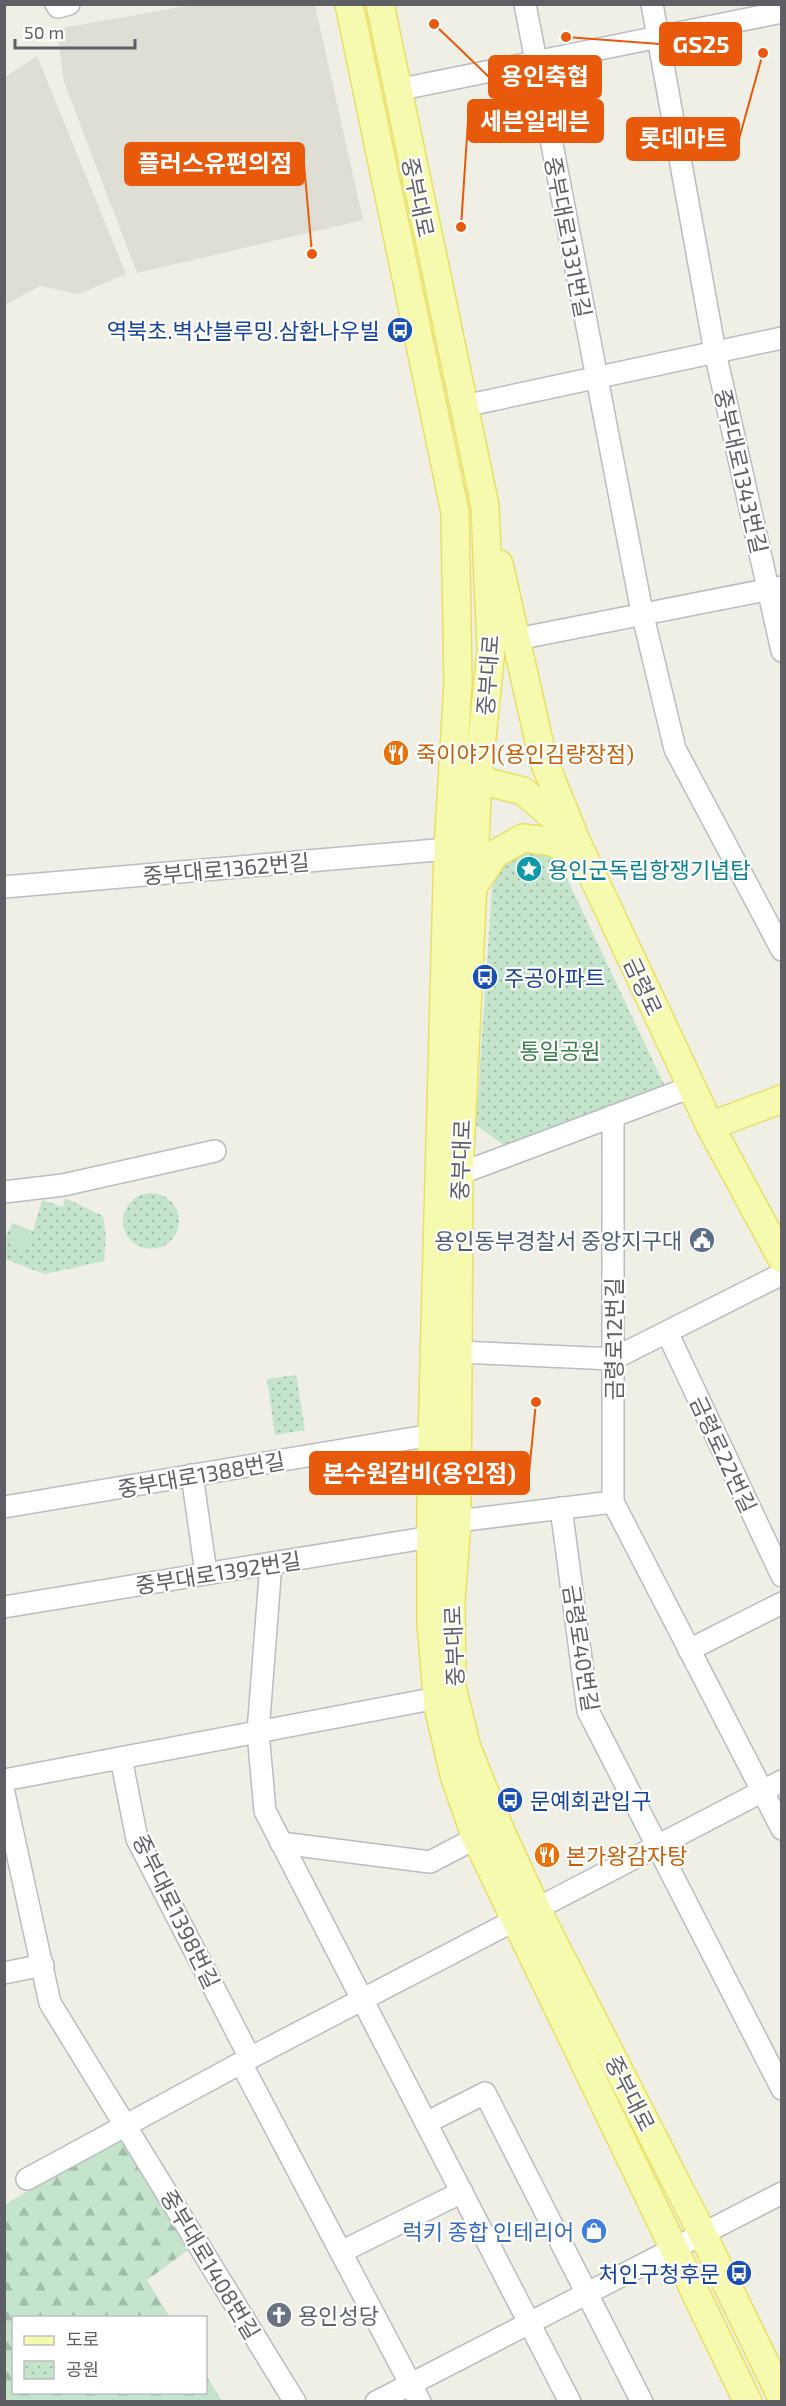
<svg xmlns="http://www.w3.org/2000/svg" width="786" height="2406" font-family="'Exo 2','Noto Sans KR',sans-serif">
<defs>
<pattern id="forest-firs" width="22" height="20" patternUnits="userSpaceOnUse" patternTransform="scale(1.5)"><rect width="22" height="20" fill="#c4e5cb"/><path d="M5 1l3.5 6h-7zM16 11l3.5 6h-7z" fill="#a2bda8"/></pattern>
<pattern id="park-dots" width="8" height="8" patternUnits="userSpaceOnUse" patternTransform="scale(1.5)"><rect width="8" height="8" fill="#c4e5cb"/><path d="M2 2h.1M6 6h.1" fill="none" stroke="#a2bda8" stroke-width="1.8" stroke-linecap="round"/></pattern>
</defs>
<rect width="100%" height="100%" fill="#efefe6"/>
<g fill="#deded4">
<polygon points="197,4 315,5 363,220 137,273 64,82 57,29"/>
<polygon points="37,56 126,274 79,294 40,286 5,305 5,77"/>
</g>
<polygon fill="url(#forest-firs)" points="119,2137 191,2248 147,2280 170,2317 14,2318 14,2392 206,2392 206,2375 222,2401 5,2401 4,2205"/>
<g fill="url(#park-dots)">
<polygon points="532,847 555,853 669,1095 515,1153 476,1125 493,873 507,852"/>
<circle cx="151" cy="1221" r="28"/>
<polygon points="65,1198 103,1216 106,1236 104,1261 45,1274 5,1259 4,1240 12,1223 33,1231 42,1200 63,1207"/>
<polygon points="296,1375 305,1430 275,1435 267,1379"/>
</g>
<polygon fill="#c4e5cb" points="14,1226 31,1233 24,1249 8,1242"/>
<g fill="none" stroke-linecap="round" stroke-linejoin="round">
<g stroke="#babcc1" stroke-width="24">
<g id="minor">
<polyline points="56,4 58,7 69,4"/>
<polyline points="525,4 642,612 675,749 782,950"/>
<polyline points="652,4 715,352 782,651"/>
<polyline points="397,90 782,12"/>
<polyline points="464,406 782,338"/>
<polyline points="517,639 781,587"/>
<polyline points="4,887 448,849"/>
<polyline points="613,1116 613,1502 782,1829"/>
<polyline points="459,1174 691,1087"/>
<polyline points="4,1192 63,1185 215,1151"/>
<polyline points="667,1332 782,1576"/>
<polyline points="459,1352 613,1359 782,1274"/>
<polyline points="192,1475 206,1573"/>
<polyline points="4,1507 432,1435"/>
<polyline points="561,1508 588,1711 782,2089"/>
<polyline points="457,1521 613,1502"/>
<polyline points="271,1563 258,1732 265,1811 570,2402"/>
<polyline points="4,1607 431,1537"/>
<polyline points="689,1650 782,1603"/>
<polyline points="121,1758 137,1839 250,2058"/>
<polyline points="4,1780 437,1698"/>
<polyline points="4,1793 50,2003 295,2402"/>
<polyline points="281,1843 430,1862 476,1838"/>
<polyline points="4,1973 43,1965"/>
<polyline points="241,2063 420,2402"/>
<polyline points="426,2123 485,2093 642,2402"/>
<polyline points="27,2179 250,2058 782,1781"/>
<polyline points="341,2252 462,2192"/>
<polyline points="376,2402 782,2193"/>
</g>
</g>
<g stroke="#e9e064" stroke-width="30">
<g id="major">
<polyline points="349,4 455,512 458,683 448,849 431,1476 431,1623 438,1706 454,1775 476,1838 748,2402"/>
<polyline points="380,4 485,506 491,650 478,778 459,1174 457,1521 451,1601 452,1687 467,1748 499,1827 536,1908 702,2233 782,2398"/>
<polyline points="499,564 543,759 572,830"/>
<polyline points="460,775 523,791 573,834 710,1126 782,1259"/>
<polyline points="473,887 495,854 523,838 554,842 582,863"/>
<polyline points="710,1126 782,1099"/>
</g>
</g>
<use href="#minor" stroke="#fff" stroke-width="21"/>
<use href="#major" stroke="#f6faaf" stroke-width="27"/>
</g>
<defs>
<g id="bus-disc" transform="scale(1.35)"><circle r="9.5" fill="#1a4fb4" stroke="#fff"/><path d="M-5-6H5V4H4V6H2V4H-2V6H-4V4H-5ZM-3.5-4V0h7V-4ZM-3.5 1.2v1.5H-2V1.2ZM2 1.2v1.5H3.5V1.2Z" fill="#fff"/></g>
<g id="restaurant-disc" transform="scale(1.35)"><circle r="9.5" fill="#e8710a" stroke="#fff"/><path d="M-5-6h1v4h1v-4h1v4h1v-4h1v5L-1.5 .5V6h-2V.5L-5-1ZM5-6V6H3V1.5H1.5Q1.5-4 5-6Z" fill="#fff"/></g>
<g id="sight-disc" transform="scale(1.35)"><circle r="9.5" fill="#0f9aa8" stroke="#fff"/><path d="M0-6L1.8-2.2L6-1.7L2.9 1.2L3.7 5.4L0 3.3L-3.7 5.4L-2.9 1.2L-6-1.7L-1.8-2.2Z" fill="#fff"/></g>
<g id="civic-disc" transform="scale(1.35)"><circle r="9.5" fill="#5c6f8a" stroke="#fff"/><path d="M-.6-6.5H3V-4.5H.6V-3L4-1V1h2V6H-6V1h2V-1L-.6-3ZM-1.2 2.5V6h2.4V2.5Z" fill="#fff"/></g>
<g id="shop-disc" transform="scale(1.35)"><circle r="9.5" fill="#3f7fe0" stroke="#fff"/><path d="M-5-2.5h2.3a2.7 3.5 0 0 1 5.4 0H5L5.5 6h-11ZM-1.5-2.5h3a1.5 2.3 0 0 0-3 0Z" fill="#fff"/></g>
<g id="church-disc" transform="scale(1.35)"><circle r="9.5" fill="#6b7280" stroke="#fff"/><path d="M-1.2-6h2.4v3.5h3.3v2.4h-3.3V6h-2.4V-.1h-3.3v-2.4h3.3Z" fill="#fff"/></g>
</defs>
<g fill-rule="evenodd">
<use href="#bus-disc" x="400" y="330"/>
<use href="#restaurant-disc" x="396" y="753"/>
<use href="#sight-disc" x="529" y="869"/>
<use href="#bus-disc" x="485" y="977"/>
<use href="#civic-disc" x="702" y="1240"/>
<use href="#bus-disc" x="510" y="1800"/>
<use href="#restaurant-disc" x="547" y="1855"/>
<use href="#shop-disc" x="594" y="2231"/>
<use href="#bus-disc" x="739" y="2273"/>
<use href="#church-disc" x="279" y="2315"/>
</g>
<g text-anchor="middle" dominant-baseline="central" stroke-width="4.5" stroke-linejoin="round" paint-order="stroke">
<g font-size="22" fill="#5d5f65" stroke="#fff">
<text transform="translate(419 197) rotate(78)">중부대로</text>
<text transform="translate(569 237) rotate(79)">중부대로1331번길</text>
<text transform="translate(742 471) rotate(77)">중부대로1343번길</text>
<text transform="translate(487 675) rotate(-86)">중부대로</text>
<text transform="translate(226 868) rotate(-5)">중부대로1362번길</text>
<text transform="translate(644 986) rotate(65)">금령로</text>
<text transform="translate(460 1160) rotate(-88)">중부대로</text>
<text transform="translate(613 1339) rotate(-90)">금령로12번길</text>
<text transform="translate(724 1454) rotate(65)">금령로22번길</text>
<text transform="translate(201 1474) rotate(-10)">중부대로1388번길</text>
<text transform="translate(218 1572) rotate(-9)">중부대로1392번길</text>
<text transform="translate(453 1646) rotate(-92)">중부대로</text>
<text transform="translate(582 1648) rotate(81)">금령로40번길</text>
<text transform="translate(177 1911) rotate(64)">중부대로1398번길</text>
<text transform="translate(631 2093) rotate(63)">중부대로</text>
<text transform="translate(211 2264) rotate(59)">중부대로1408번길</text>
</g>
<g font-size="22" fill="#164399" stroke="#fff" text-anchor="end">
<text x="380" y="330">역북초.벽산블루밍.삼환나우빌</text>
<text x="504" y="977" text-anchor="start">주공아파트</text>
<text x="530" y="1800" text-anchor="start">문예회관입구</text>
<text x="720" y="2273">처인구청후문</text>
</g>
<g font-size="22" fill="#c56008" stroke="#fff" text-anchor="start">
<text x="416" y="753">죽이야기(용인김량장점)</text>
<text x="566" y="1855">본가왕감자탕</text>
</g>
<g font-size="22" fill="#0d838f" stroke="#fff" text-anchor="start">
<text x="548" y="869">용인군독립항쟁기념탑</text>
</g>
<g font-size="22" fill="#3a804c" stroke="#fff">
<text x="560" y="1050">통일공원</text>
</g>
<g font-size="22" fill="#4e5e75" stroke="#fff" text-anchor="end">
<text x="682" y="1240">용인동부경찰서 중앙지구대</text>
</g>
<g font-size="22" fill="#366cbe" stroke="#fff" text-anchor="end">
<text x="574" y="2231">럭키 종합 인테리어</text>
</g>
<g font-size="22" fill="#5b616d" stroke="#fff" text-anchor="start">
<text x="298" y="2315">용인성당</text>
</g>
</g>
<path fill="none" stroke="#e8590c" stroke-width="2" d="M566 37L660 44M434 24L489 77M461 227L468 121M763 53L739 139M312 254L304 164M536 1402L529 1473"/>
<g fill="#e8590c" stroke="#fff" stroke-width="2">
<circle cx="566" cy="37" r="6"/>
<circle cx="434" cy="24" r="6"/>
<circle cx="461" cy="227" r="6"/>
<circle cx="763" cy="53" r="6"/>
<circle cx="312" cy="254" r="6"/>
<circle cx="536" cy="1402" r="6"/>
</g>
<g fill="#e8590c" stroke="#e8590c" stroke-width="2">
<rect x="660" y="23" width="81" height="42" rx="6"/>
<rect x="489" y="56" width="112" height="42" rx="6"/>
<rect x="468" y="100" width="135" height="42" rx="6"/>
<rect x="627" y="118" width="112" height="42" rx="6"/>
<rect x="125" y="143" width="179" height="42" rx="6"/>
<rect x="310" y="1452" width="219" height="42" rx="6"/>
</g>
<g font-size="24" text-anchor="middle" font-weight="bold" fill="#fff">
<text x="701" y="53">GS25</text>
<text x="545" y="85">용인축협</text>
<text x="535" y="130">세븐일레븐</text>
<text x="683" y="147">롯데마트</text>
<text x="215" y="172">플러스유편의점</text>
<text x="419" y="1482">본수원갈비(용인점)</text>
</g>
<rect width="786" height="2406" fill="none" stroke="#5d5f65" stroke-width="12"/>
<rect x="12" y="2316" width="195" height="78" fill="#ffffff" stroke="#bebfc1" stroke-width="1.5"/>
<rect x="24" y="2336" width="30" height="9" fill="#f6faaf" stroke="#bebfc1" stroke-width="1.5"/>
<text x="66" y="2346" font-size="18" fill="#5d5f65">도로</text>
<rect x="24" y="2361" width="30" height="18" fill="url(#park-dots)" stroke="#bebfc1" stroke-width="1.5"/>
<text x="66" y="2376" font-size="18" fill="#5d5f65">공원</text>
<path d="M15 39v9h120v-9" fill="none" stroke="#5d5f65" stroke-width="3"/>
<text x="24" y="39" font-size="18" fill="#5d5f65" stroke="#ffffff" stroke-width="4.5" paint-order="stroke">50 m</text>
</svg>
